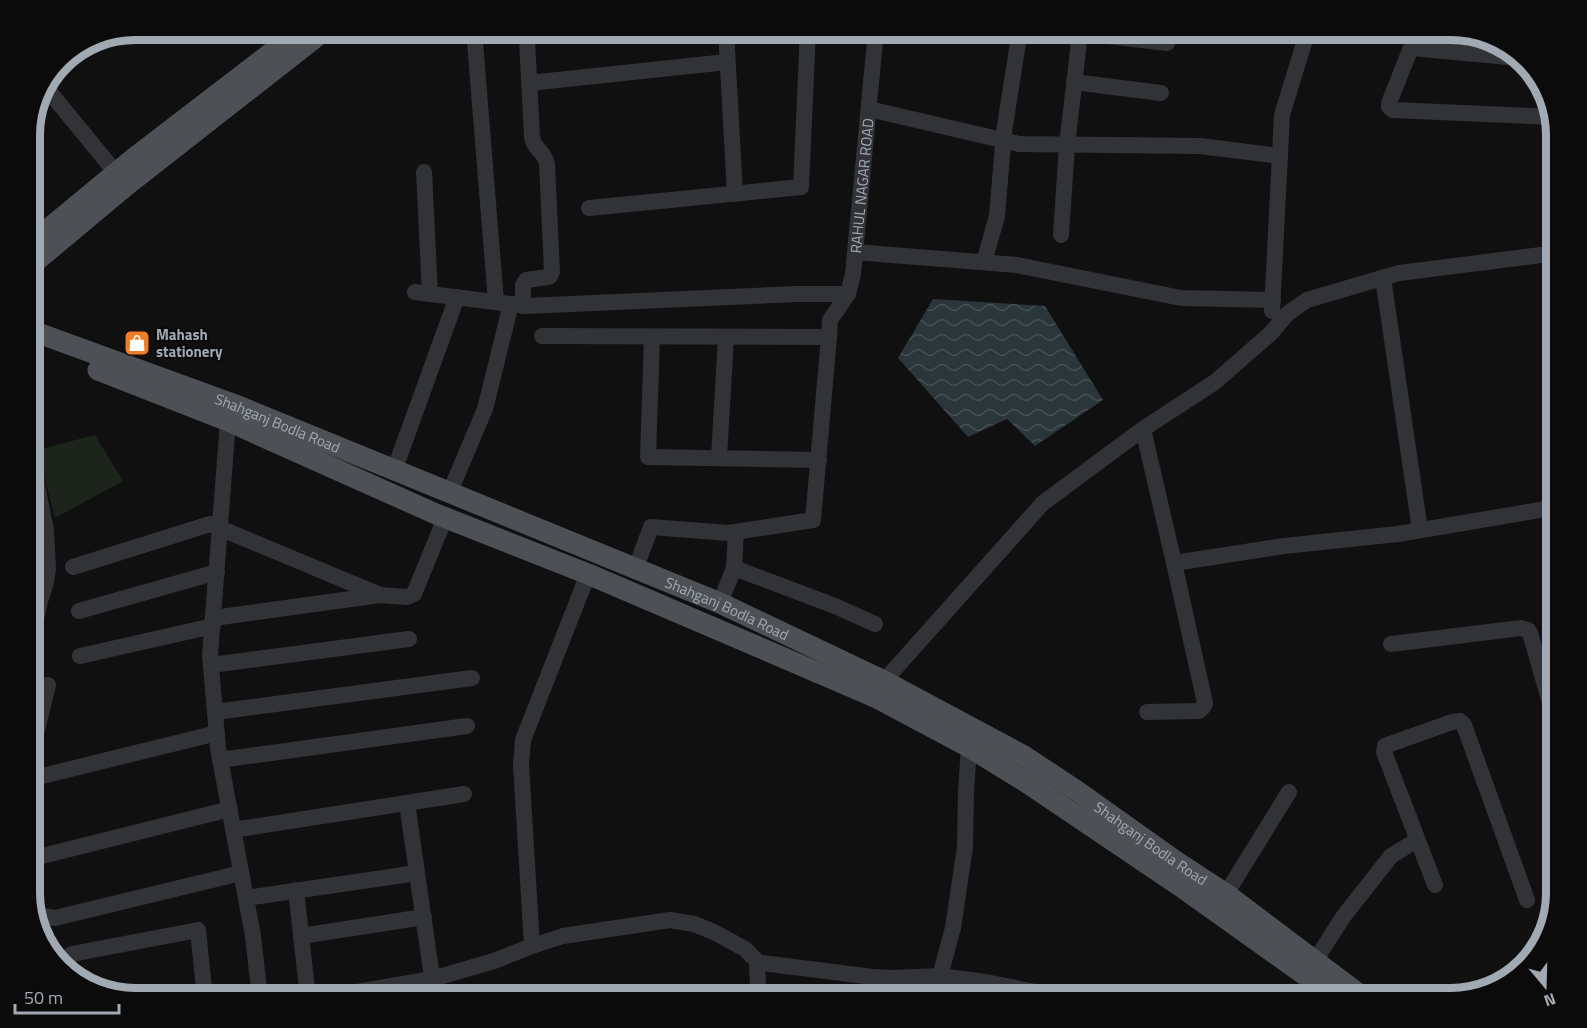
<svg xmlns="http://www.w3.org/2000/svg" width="1587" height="1028" font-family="'Titillium Web',sans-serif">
<defs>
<pattern id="water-waves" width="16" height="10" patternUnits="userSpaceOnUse" patternTransform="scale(1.5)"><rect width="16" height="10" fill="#2a363a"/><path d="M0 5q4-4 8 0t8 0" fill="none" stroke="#465054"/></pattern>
</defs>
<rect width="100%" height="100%" fill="#101011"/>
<polygon fill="#1d241c" points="95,435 123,481 55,518 37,450"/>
<polygon fill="url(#water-waves)" points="933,299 1045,306 1103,400 1035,446 1007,419 968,437 898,358"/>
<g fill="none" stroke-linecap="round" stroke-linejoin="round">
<g stroke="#313336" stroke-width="16">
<polyline points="474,30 496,302"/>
<polyline points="726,30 735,194"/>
<polyline points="1058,30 1167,43"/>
<polyline points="1418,30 1389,103 1389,107 1393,110 1552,117"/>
<polyline points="1412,48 1519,58"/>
<polyline points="1074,82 1161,93"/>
<polyline points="529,83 727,62"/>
<polyline points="48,90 116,173"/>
<polyline points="869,109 1019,144 1200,146 1280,156"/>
<polyline points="424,172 430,294"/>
<polyline points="589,208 801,187 808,30"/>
<polyline points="1061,235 1067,145 1080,33"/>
<polyline points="855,252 1017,265 1181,298 1273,300"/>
<polyline points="984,262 997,216 1004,132 1020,30"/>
<polyline points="1383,278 1420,530"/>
<polyline points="415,292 526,306 796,294 848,294"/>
<path d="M523,306V285L526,280L548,277L550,276L552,272L547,164C544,149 534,151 532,137L527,39"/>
<polyline points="1272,311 1282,115 1308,30"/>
<polyline points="542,336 829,337 813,520 728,533 651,527 635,570"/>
<polyline points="652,337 648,457 819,460"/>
<path id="s1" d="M829,337L830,320L848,294L853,274L876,30"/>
<polyline points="231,411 228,421 210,655 218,748 253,936 260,998"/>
<polyline points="1143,429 1174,563 1205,703 1204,706 1199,711 1147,712"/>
<polyline points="719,457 726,337"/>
<polyline points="394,471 457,297"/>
<polyline points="449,494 485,409 511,304"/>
<polyline points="1174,563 1284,546 1398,534 1557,507"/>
<polyline points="73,567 210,524 380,595"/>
<polyline points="734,568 835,606 875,624"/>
<polyline points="720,603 734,568 736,532"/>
<polyline points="79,611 217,572"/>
<polyline points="213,618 380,595 407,597 414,594 445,518"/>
<polyline points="1391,644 1521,628 1528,630 1530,633 1557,727"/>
<polyline points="30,646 40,601 46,582 48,569 46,530 31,455"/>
<polyline points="80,656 213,626"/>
<polyline points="211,665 409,639"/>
<polyline points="884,681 1043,503 1143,429 1215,382 1271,333 1287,314 1307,300 1399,273 1557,253"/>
<polyline points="215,712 472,678"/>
<polyline points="30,758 48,685"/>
<polyline points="220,760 467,726"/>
<polyline points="30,779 217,733"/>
<polyline points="233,830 464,794"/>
<polyline points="30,859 230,809"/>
<polyline points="417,873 435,998"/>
<polyline points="1435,885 1384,752 1385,746 1393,743 1452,722 1460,721 1464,725 1527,900"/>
<polyline points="296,890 308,998"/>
<polyline points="1226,894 1289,792"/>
<polyline points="246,898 417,873 407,803"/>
<polyline points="34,912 43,916 55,918 241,873"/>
<polyline points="301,936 424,917"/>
<polyline points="532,946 521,765 523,740 588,574"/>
<polyline points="1315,961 1343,917 1391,856 1417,840"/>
<path d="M65,968C65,961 65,957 72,954L198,930L205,998"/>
<polyline points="322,998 432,979 494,961 532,946 563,936 670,920 694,924 714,932 745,949 760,964"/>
<polyline points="759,998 757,968 758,965 762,963 873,977 894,978 940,976 986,982 1065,998"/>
<polyline points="934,998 953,928 965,847 966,791 969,747"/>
</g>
<g stroke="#4d5155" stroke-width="21">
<polyline points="30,244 134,158 301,30"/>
<polyline points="30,266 127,185 325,30"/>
<path id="s2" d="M30,333H38L233,404L720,603L884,681L1024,756L1077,791L1177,862L1226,894L1364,998"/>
<polyline points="98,370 228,421 436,514 588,574 875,697 969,747 1026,782 1180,886 1337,998"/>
</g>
</g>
<defs>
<g id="shop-square" transform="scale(1.35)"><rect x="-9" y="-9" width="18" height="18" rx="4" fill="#f27d27" stroke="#0b0b0c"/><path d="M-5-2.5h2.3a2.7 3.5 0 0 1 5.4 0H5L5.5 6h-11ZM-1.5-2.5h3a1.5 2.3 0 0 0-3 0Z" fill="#fff"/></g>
</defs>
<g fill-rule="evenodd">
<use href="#shop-square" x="137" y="343"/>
</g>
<g text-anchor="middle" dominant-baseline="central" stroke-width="4.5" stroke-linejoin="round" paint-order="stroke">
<g font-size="15" fill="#a1aab2" stroke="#0b0b0c">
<text stroke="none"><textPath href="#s1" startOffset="158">RAHUL NAGAR ROAD</textPath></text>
<text stroke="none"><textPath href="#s2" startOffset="264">Shahganj Bodla Road</textPath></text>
<text stroke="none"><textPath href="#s2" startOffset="750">Shahganj Bodla Road</textPath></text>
<text stroke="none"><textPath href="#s2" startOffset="1236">Shahganj Bodla Road</textPath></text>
</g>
<g font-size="15" font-weight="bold" fill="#a1aab2" stroke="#0b0b0c" text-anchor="start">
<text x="156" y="334">Mahash<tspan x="156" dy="17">stationery</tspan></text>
</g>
</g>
<path d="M0 0H1587V1028H0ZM135 40H1451A95 95 0 0 1 1546 135V893A95 95 0 0 1 1451 988H135A95 95 0 0 1 40 893V135A95 95 0 0 1 135 40Z" fill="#0b0b0c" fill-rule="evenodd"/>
<path fill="none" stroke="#a1aab2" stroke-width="8" d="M135 40H1451A95 95 0 0 1 1546 135V893A95 95 0 0 1 1451 988H135A95 95 0 0 1 40 893V135A95 95 0 0 1 135 40Z"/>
<g transform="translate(1545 986) rotate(161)" stroke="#0b0b0c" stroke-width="4.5" paint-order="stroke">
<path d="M0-4.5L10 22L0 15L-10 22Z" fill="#a1aab2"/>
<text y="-9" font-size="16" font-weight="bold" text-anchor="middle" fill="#a1aab2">N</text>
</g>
<path d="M15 1004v9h104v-9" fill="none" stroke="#a1aab2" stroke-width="3"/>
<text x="24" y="1004" font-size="18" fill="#a1aab2" stroke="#0b0b0c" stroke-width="4.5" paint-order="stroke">50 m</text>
</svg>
